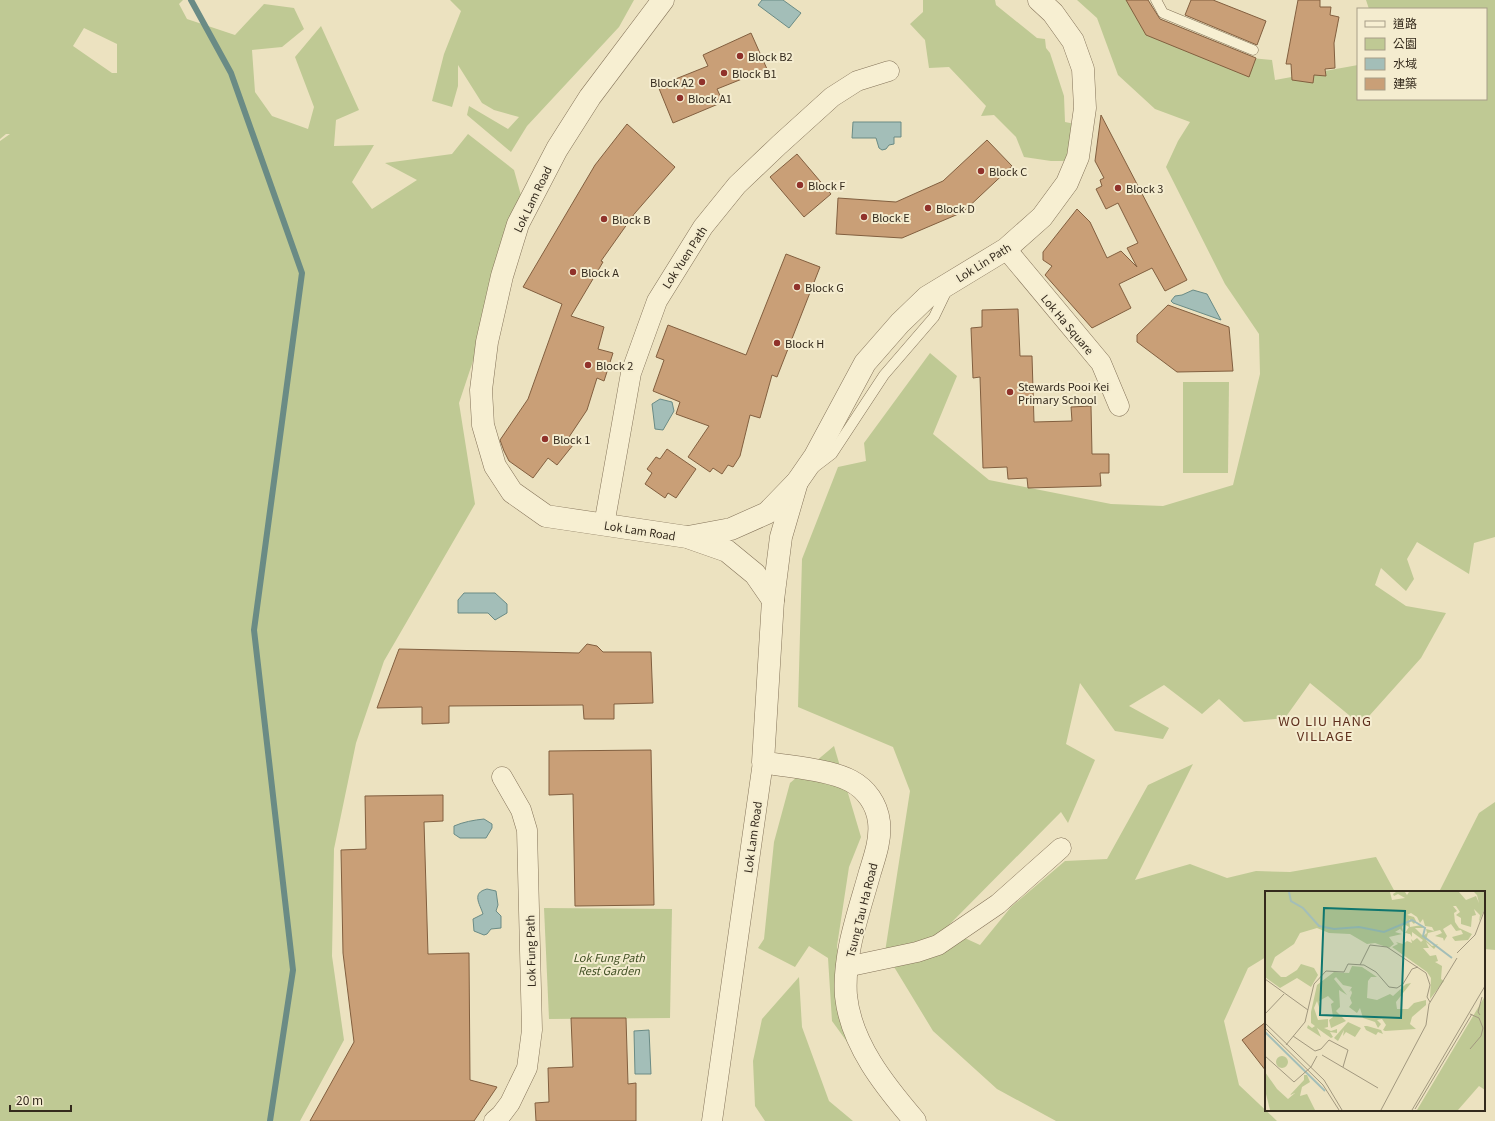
<svg xmlns="http://www.w3.org/2000/svg" width="1495" height="1121" font-family="Georgia,'Noto Sans TC',serif">
<rect width="100%" height="100%" fill="#ece2c0"/>
<g fill="#bfc994" fill-rule="evenodd">
<path d="M0,0H183L179,4L187,19L235,35L264,4L294,8L304,29L282,47L252,50L255,92L272,116L308,129L314,107L295,57L321,26L359,110L336,120L334,146L374,145L352,182L372,209L417,180L385,163L452,154L468,134L514,170L522,199L493,301L459,403L475,504L384,661L356,743L334,849L332,956L344,1040L300,1121H0V141L10,134H6L0,139ZM84,28L117,44V73H112L73,46Z"/>
<polygon points="450,0 634,0 619,27 527,126 511,152 467,115 469,106 508,129 519,117 494,110 482,103 458,65 458,86 452,107 432,101 444,54 461,11"/>
<polygon points="923,0 995,0 996,5 1037,38 1045,39 1046,48 1050,53 1064,96 1065,122 1075,124 1068,161 1051,161 1024,157 1016,137 994,115 981,116 986,106 949,67 929,68 925,40 910,24 923,12"/>
<polygon points="1077,0 1138,0 1143,11 1219,55 1272,60 1275,80 1358,65 1358,99 1486,99 1486,9 1369,9 1366,0 1495,0 1495,537 1474,543 1469,574 1417,542 1407,559 1414,579 1406,591 1381,568 1375,585 1406,606 1446,613 1421,658 1361,725 1310,683 1285,718 1244,722 1219,699 1202,714 1164,685 1129,706 1169,728 1163,739 1115,731 1080,683 1066,744 1095,760 1068,823 1061,812 945,929 980,945 1011,907 1065,861 1107,859 1148,785 1193,764 1135,880 1190,864 1227,878 1256,871 1290,872 1376,857 1395,892 1266,892 1266,957 1248,968 1224,1021 1239,1085 1277,1121 1056,1121 997,1089 933,1031 885,952 910,791 893,747 798,707 802,559 838,467 866,461 864,443 930,353 957,376 933,434 989,480 1111,504 1163,506 1233,485 1260,374 1259,334 1225,284 1166,167 1178,141 1190,122 1155,109 1118,75 1097,18"/>
<polygon points="1183,382 1229,382 1228,473 1183,473"/>
<polygon points="834,746 861,837 849,867 837,946 853,1050 832,1021 828,958 809,946 795,967 758,948 764,939 774,842 790,783"/>
<polygon points="1495,802 1495,950 1484,949 1484,892 1439,892 1479,813"/>
<polygon points="544,908 672,909 670,1018 549,1019"/>
<polygon points="799,977 802,1027 829,1101 853,1121 765,1121 755,1106 753,1061 762,1019"/>
</g>
<g fill="#a3beb8" stroke="#6a8b85">
<polygon points="762,0 783,0 801,13 789,28 758,5"/>
<polygon points="853,122 901,122 901,137 894,137 894,144 889,145 886,149 882,150 879,148 876,138 852,138"/>
<polygon points="1193,290 1207,294 1221,320 1173,303 1171,301 1175,296 1182,295"/>
<polygon points="660,399 672,402 674,411 663,430 655,429 652,404"/>
<polygon points="464,593 495,593 507,604 507,613 495,620 488,613 458,613 458,600"/>
<path d="M484,819L492,824V828L486,838H460L454,834V826C463,822 474,820 484,819Z"/>
<path d="M487,889L496,891L498,905L496,911L501,916V928L491,929L487,934L484,935L474,931L473,919L483,914C480,904 471,893 487,889Z"/>
<polygon points="649,1030 651,1074 635,1074 634,1031"/>
</g>
<g fill="none" stroke-linecap="round" stroke-linejoin="round">
<polyline stroke="#6a8b85" stroke-width="6" points="191,0 231,73 302,273 254,630 293,970 270,1121"/>
</g>
<g fill="#c99f77" stroke="#825f3f">
<polygon points="1126,0 1148,0 1160,19 1256,58 1249,77 1146,35"/>
<polygon points="1191,0 1213,0 1266,21 1257,45 1185,15"/>
<polygon points="1298,0 1320,0 1320,7 1331,7 1330,15 1339,17 1334,43 1335,68 1325,69 1326,76 1314,75 1313,83 1292,80 1291,64 1286,64"/>
<polygon points="751,33 767,69 717,89 723,102 673,123 658,86 708,66 703,55"/>
<polygon points="1101,115 1187,280 1165,291 1152,268 1119,284 1131,308 1092,328 1045,275 1052,266 1043,260 1043,252 1077,209 1090,222 1107,258 1121,251 1137,267 1127,248 1138,243 1118,203 1106,209 1096,189 1102,186 1100,180 1104,178 1095,161"/>
<polygon points="627,124 675,167 635,213 601,261 603,262 571,316 604,327 598,349 613,353 604,381 597,378 587,410 567,440 573,445 557,465 548,458 533,478 509,461 504,451 500,440 528,399 562,304 523,287 595,165"/>
<polygon points="987,140 1012,166 963,212 902,238 836,234 838,198 896,202 943,181"/>
<polygon points="797,154 831,194 804,217 770,177"/>
<polygon points="786,254 820,267 777,377 772,375 760,418 750,415 740,456 733,467 728,465 722,474 713,468 710,472 688,457 709,426 676,414 680,402 653,391 664,360 656,357 668,325 746,355"/>
<polygon points="1168,305 1229,327 1233,371 1177,372 1137,342 1137,335"/>
<polygon points="1018,309 1020,356 1032,356 1034,422 1072,421 1071,407 1091,406 1092,454 1109,454 1109,473 1100,473 1101,486 1028,488 1027,478 1008,479 1007,467 983,468 980,377 973,378 971,328 982,327 982,310"/>
<polygon points="667,449 696,469 676,498 668,493 665,498 645,484 652,473 647,469 656,457 660,459"/>
<polygon points="587,644 597,646 603,652 651,652 653,703 614,704 614,719 584,719 583,705 449,706 449,723 422,724 422,707 377,708 399,649 579,653"/>
<polygon points="651,750 654,905 575,906 573,794 549,795 549,751"/>
<polygon points="443,795 443,821 424,822 428,954 469,953 470,1080 497,1087 474,1121 310,1121 354,1042 343,953 341,850 366,849 365,796"/>
<polygon points="571,1018 626,1018 628,1084 636,1083 636,1121 536,1121 535,1103 549,1102 548,1068 573,1067"/>
<polygon points="1266,1022 1266,1071 1242,1040"/>
</g>
<g fill="none" stroke-linecap="round" stroke-linejoin="round">
<g stroke="#847359" stroke-width="11">
<g id="service">
<polyline points="1156,0 1163,13 1253,50"/>
<polyline points="815,467 832,454 884,375 934,317 947,290"/>
</g>
</g>
<g stroke="#847359" stroke-width="21">
<g id="minor">
<polyline points="1006,249 1101,363 1119,406"/>
<polyline points="604,525 631,373 657,301 703,227 737,185 779,145 832,97 857,81 889,71"/>
<polyline points="846,967 917,952 938,945 998,904 1061,848"/>
<polyline points="494,1121 501,1115 510,1103 527,1068 532,1030 527,830 521,810 502,777"/>
<polyline points="712,1121 763,762"/>
</g>
</g>
<g stroke="#847359" stroke-width="23">
<g id="tertiary">
<polyline points="663,0 590,97 557,149 518,224 502,276 487,342 481,390 483,425 495,466 512,492 546,516 687,537 727,551 755,574 773,600"/>
<path d="M797,482L781,537L773,600L763,762C788,767 829,769 851,781C866,789 877,804 879,822C881,839 875,856 870,872C859,912 843,954 846,996C851,1044 885,1086 915,1121"/>
<polyline points="688,537 731,529 767,513 797,482 815,456 865,363 900,323 927,297 1006,249 1042,217 1067,183 1078,157 1085,108 1083,69 1073,41 1053,13 1039,0"/>
</g>
</g>
<use href="#service" stroke="#f7efd2" stroke-width="10"/>
<use href="#minor" stroke="#f7efd2" stroke-width="20"/>
<use href="#tertiary" stroke="#f7efd2" stroke-width="22"/>
</g>
<g fill="#90322b" stroke="#f4eccf" stroke-width="1.5">
<circle cx="740" cy="56" r="4"/>
<circle cx="724" cy="73" r="4"/>
<circle cx="702" cy="82" r="4"/>
<circle cx="680" cy="98" r="4"/>
<circle cx="981" cy="171" r="4"/>
<circle cx="800" cy="185" r="4"/>
<circle cx="1118" cy="188" r="4"/>
<circle cx="928" cy="208" r="4"/>
<circle cx="864" cy="217" r="4"/>
<circle cx="604" cy="219" r="4"/>
<circle cx="573" cy="272" r="4"/>
<circle cx="797" cy="287" r="4"/>
<circle cx="777" cy="343" r="4"/>
<circle cx="588" cy="365" r="4"/>
<circle cx="1010" cy="392" r="4"/>
<circle cx="545" cy="439" r="4"/>
</g>
<g text-anchor="middle" dominant-baseline="central" stroke-width="4" stroke-linejoin="round" paint-order="stroke">
<g font-size="11" fill="#342a1d" stroke="#f4eccf" text-anchor="start">
<text x="748" y="56">Block B2</text>
<text x="732" y="73">Block B1</text>
<text x="694" y="82" text-anchor="end">Block A2</text>
<text x="688" y="98">Block A1</text>
<text x="989" y="171">Block C</text>
<text x="808" y="185">Block F</text>
<text x="1126" y="188">Block 3</text>
<text x="936" y="208">Block D</text>
<text x="872" y="217">Block E</text>
<text x="612" y="219">Block B</text>
<text x="581" y="272">Block A</text>
<text x="805" y="287">Block G</text>
<text x="785" y="343">Block H</text>
<text x="596" y="365">Block 2</text>
<text x="1018" y="386">Stewards Pooi Kei<tspan x="1018" dy="13">Primary School</tspan></text>
<text x="553" y="439">Block 1</text>
</g>
<g font-size="11" fill="#342a1d" stroke="#f4eccf">
<text transform="translate(532 199) rotate(-64)">Lok Lam Road</text>
<text transform="translate(684 257) rotate(-57)">Lok Yuen Path</text>
<text transform="translate(983 262) rotate(-32)">Lok Lin Path</text>
<text transform="translate(1068 324) rotate(50)">Lok Ha Square</text>
<text transform="translate(640 530) rotate(9)">Lok Lam Road</text>
<text transform="translate(752 837) rotate(-82)">Lok Lam Road</text>
<text transform="translate(861 910) rotate(-76)">Tsung Tau Ha Road</text>
<text transform="translate(530 951) rotate(-91)">Lok Fung Path</text>
</g>
<g font-size="11" font-style="italic" fill="#415024" stroke="#f4eccf">
<text x="609" y="957">Lok Fung Path<tspan x="609" dy="13">Rest Garden</tspan></text>
</g>
<g font-size="13" letter-spacing="1" fill="#5f301e" stroke="#f4eccf">
<text x="1325" y="720">WO LIU HANG<tspan x="1325" dy="15">VILLAGE</tspan></text>
</g>
</g>
<g transform="translate(1265 891)">
<rect width="220" height="220" fill="#ece2c0"/>
<path d="M0,1H125L127,9L140,7L133,3L129,5L128,3L131,1H140L142,4L144,1H194L201,9L211,5L214,12L212,4L209,1H219L220,17L214,31L215,24L209,18L211,24L207,25L206,36L196,33V27L191,24L195,21L191,15H188L192,20L189,22L190,31L194,37L207,43L203,49L190,50L187,46L198,43L196,39L191,40L186,33L178,38L182,45L179,50L178,47L170,45L177,42L175,39L163,42L161,49L167,55L173,53L169,58L161,51L164,57H158L165,65L171,64L173,70L170,71L177,75L176,88L179,90L165,108L166,87L162,81L127,56L133,53L131,51L138,53L142,50L147,52L146,48L148,50L152,47L156,51L158,49L147,41V46L145,43H141L144,42H140L144,36L139,33L137,36L138,41L135,38L130,41L137,43L124,46L129,53L124,57L110,52L102,53L85,43L64,42L52,37L35,42L29,53L10,66L6,76L16,86H21L32,79L36,73L49,77L53,84L46,96L32,87L15,97L0,86ZM146,22L152,26L155,32L158,28L160,35L167,36L169,40L161,38L162,42L158,45L150,37H158L157,34L145,36L144,28L149,33L151,30L149,26L142,24ZM87,75L97,76L112,86H106L103,90L102,107L112,109L125,103L128,105L141,93L146,92L131,111L132,118H143L149,112L161,109V114L147,126L145,133L151,138L120,140L118,139L121,134L117,128L112,129L116,133L113,137L110,131L98,127L95,117L92,122L84,116L87,112L85,107L87,102L86,99L84,101L87,96L78,94L71,86L69,88L82,104L74,99L75,116L71,120L81,130L66,137L64,129L68,126L66,113L69,111L63,105L54,110L55,119L52,110L49,117L53,129L63,128V136L59,137L66,140L72,138V142L65,141L68,146L66,147L52,137L56,146L42,137L43,134L47,137L50,135L46,132V121L52,94L69,81L84,82ZM220,105V199L214,195L193,219H152ZM83,131L96,137L90,146L81,141L78,145L79,139L73,150L69,147ZM102,135L116,139L118,143L113,141L111,144L101,139L99,135ZM11 171a6 6 0 1 1 12 0a6 6 0 1 1-12 0ZM0,181L12,198L23,208L30,202L25,204L39,189V184H42L45,191L37,196L35,205L42,203L50,219H5L0,199Z" fill="#bfc994" fill-rule="evenodd"/>
<path fill="none" stroke="#a3beb8" stroke-width="2" d="M24,1L26,10L38,17L54,35L69,38L94,36L119,41L147,29L160,37L158,45L187,67M0,141L60,200"/>
<path fill="none" stroke="#a2987f" stroke-width="1" d="M192,62L210,44L220,18M95,74L105,54L122,56L161,82L165,94L162,106L165,111M0,88L43,119M0,123L19,103M215,124L213,121L217,106M0,132L59,189L77,219M0,137L58,194L74,219M28,145L50,160L56,158M21,154L40,131L49,93L61,80L79,81L83,73L99,74L111,81L124,96L132,97L138,93L147,78L153,76M56,158L64,149L83,159L78,176M205,158L216,145L218,137L214,127L205,123M57,164L113,197M0,165L29,191L46,176L52,165M150,218L207,123M116,219L161,134L164,113L192,67M147,219L220,95"/>
<path fill="#0f766e" fill-opacity="0.15" stroke="#0f766e" stroke-width="2" d="M59,17L140,20L136,127L55,124Z"/>
<rect width="220" height="220" fill="none" stroke="#342a1d" stroke-width="2"/>
</g>
<rect x="1357" y="8" width="130" height="92" fill="#f4eccf" stroke="#a79e88"/>
<rect x="1365" y="21" width="20" height="6" fill="#f7efd2" stroke="#a79e88"/>
<text x="1393" y="28" font-size="12" fill="#342a1d">道路</text>
<rect x="1365" y="38" width="20" height="12" fill="#bfc994" stroke="#a79e88"/>
<text x="1393" y="48" font-size="12" fill="#342a1d">公園</text>
<rect x="1365" y="58" width="20" height="12" fill="#a3beb8" stroke="#a79e88"/>
<text x="1393" y="68" font-size="12" fill="#342a1d">水域</text>
<rect x="1365" y="78" width="20" height="12" fill="#c99f77" stroke="#a79e88"/>
<text x="1393" y="88" font-size="12" fill="#342a1d">建築</text>
<path d="M10 1105v6h61v-6" fill="none" stroke="#342a1d" stroke-width="2"/>
<text x="16" y="1105" font-size="12" fill="#342a1d" stroke="#f4eccf" stroke-width="3" paint-order="stroke">20 m</text>
</svg>
